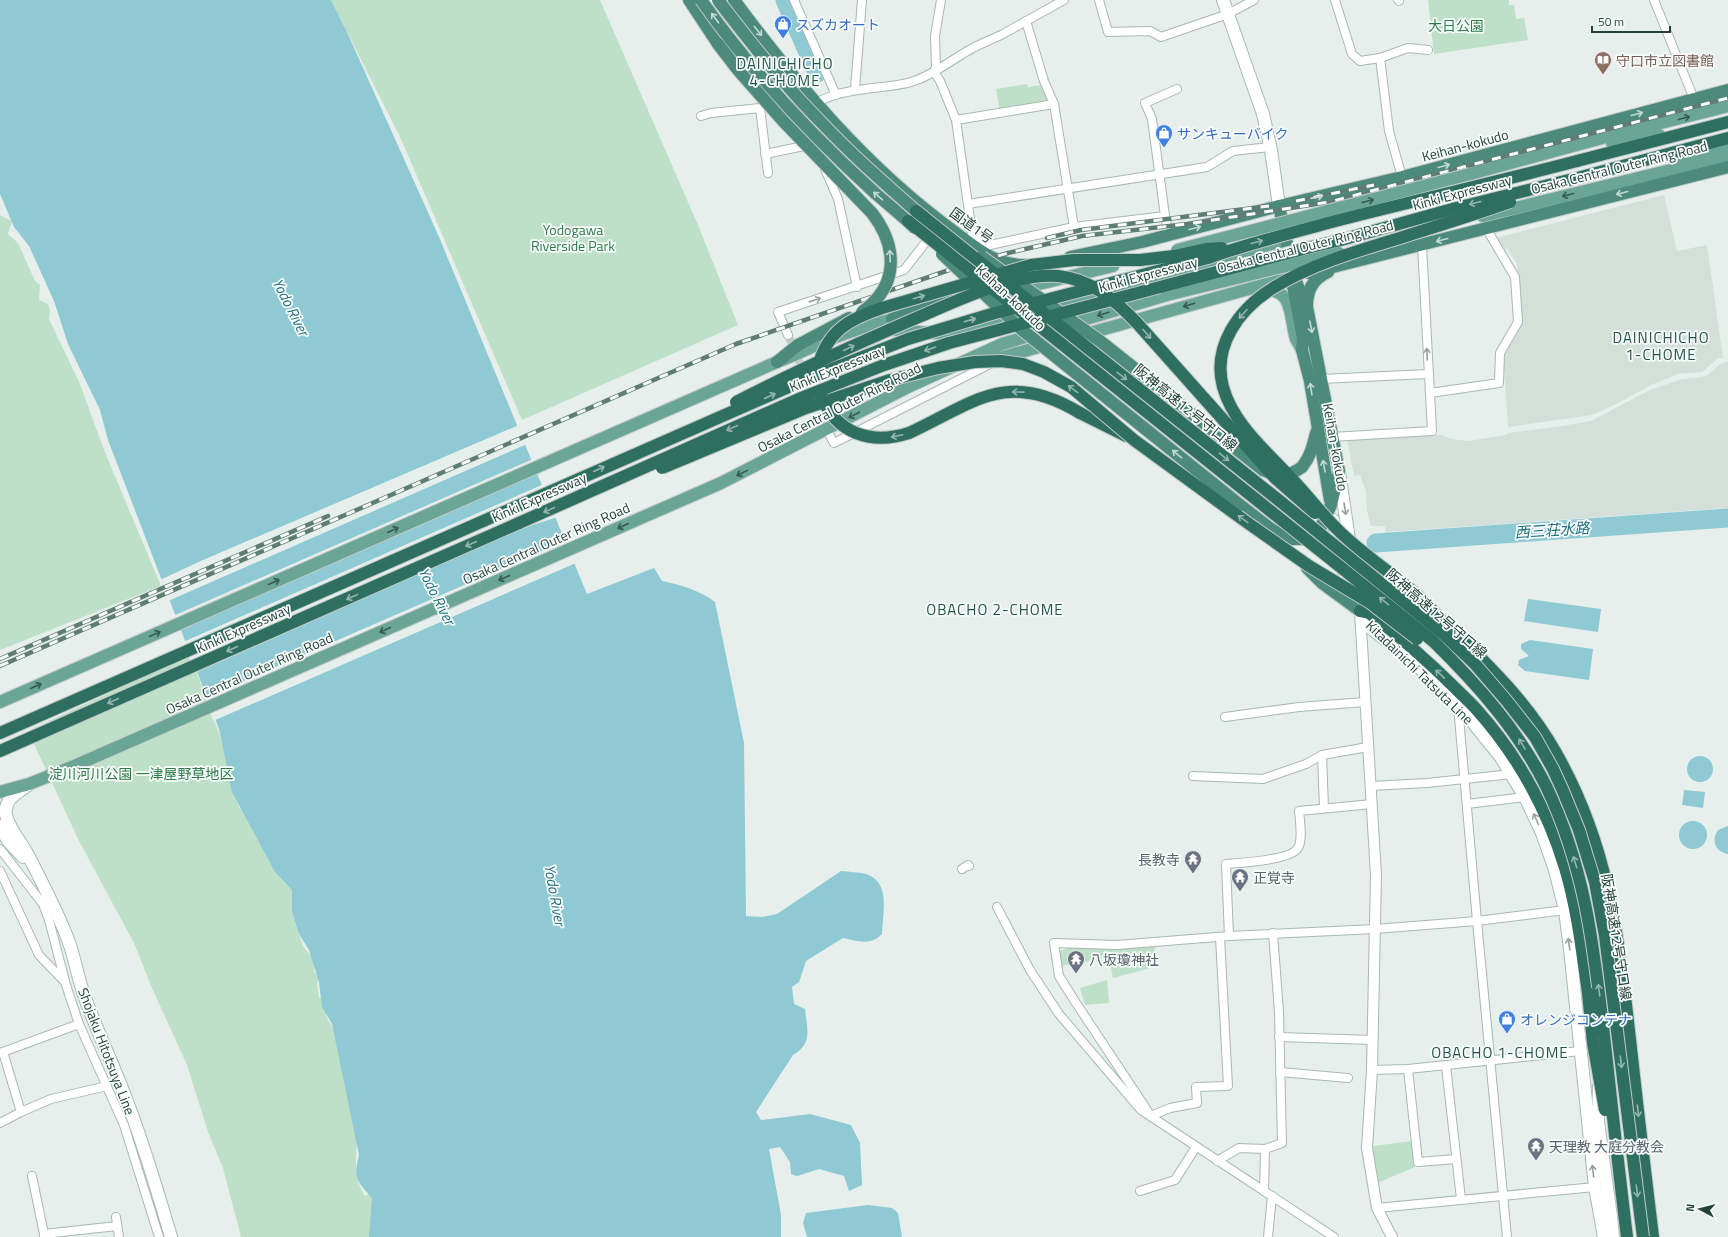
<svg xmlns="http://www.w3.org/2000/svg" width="1728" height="1237" font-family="'Titillium Web','Noto Sans JP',sans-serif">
<rect width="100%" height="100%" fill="#e6efeb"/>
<g fill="#d4dfda">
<polygon points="1664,195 1677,251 1707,245 1723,358 1718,358 1702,372 1678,374 1651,385 1614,405 1592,415 1509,427 1508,426 1503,352 1521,322 1517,264 1507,248 1505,250 1496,238"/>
<polygon points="1728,361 1728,508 1385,532 1385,526 1371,526 1367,511 1366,491 1360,475 1354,476 1347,438 1442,435 1452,439 1469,441 1505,435 1508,433 1562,426 1591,421 1650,390 1682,379 1697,378 1708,375 1719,365"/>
</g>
<g fill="#bfe0c8">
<polygon points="331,0 600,0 698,225 738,325 522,420 401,139"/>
<polygon points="1428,0 1509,0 1509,5 1514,5 1516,19 1524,18 1528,40 1434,54"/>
<polygon points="1027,84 1028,87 1041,85 1050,101 1000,112 996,89"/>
<polygon points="0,215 12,221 8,234 18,243 35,281 40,285 39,300 48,304 50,310 49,319 80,384 104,450 161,586 0,650"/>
<path d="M190,655L220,736L230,779L239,808L250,813L295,891L292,912L299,934L303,946L310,955L316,957L314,971L319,977L317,984L319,998L327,995L326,1016L337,1036L358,1136C355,1154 354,1182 365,1196L371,1192L376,1199L375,1237H241L223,1168L208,1132L187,1065L152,988L134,943L79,841L28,731Z"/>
<polygon points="1155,945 1154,967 1113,978 1109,958 1060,966 1058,959 1060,951 1069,948"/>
<polygon points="1107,980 1109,1003 1085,1005 1080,988"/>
<polygon points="1412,1141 1415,1167 1375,1184 1373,1146"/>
</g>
<g fill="#8ec9d4">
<path d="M0,0H331L346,30L439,237L587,594L654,568L662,581C681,585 699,590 715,602L744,743L746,916L762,917L777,914L841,871C849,872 858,872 866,874C892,883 882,914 882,934C870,946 858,941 843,938L806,961L799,982L792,987L794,1004L805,1009C807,1030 813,1043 793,1055L756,1112L761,1120L810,1114L851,1125L860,1143L862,1185L849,1191L844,1176L819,1169L797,1176L791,1174L790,1162L780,1147L769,1149L781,1215V1237H369L372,1198C357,1181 353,1179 359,1155L332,1024L322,1007L319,982L309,950L299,934L292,912V890L275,872L232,792L219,729L108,440L100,410L68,344L54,301L29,246L14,227L0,194Z"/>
<polygon points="1528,599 1601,609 1598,632 1524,621"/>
<polygon points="1530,640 1593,649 1589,680 1525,671 1518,665 1519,660 1529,656 1521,649 1521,644"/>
<circle cx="1700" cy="769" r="13"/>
<polygon points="1684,790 1705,792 1703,808 1682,805"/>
<circle cx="1693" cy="835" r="14"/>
<path d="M1728,826V854H1727C1715,851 1711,840 1718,830Z"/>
<polygon points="868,1205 892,1208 898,1213 902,1237 807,1237 803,1223 806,1213"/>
</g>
<g fill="#e6efeb">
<polygon points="519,425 527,444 168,601 160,580 203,560"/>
<polygon points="533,459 539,473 179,630 173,616"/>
<polygon points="544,484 557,517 521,529 195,673 183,642"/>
<polygon points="567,540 576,563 213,721 205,698"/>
</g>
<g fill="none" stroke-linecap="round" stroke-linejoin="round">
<g stroke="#8ec9d4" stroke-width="19">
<polyline points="785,0 817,73"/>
<polyline points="1376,543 1728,518"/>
</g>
<polyline stroke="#bfccc8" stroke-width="8" stroke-dasharray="8 4" stroke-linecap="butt" points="788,335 829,432"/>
<g stroke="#a8b8b2" stroke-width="10">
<g id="minor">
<polyline points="794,0 836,95"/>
<polyline points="1099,0 1108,32 1150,31 1161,37 1228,14 1254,0"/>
<polyline points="1335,0 1352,54 1360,61 1380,58 1408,48 1428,50"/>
<polyline points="1398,0 1399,1"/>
<polyline points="1654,0 1694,99"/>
<polyline points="1380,58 1389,131 1402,177"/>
<polyline points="934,72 940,81 956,120 972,233 990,245 1074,227 1165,216 1169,235"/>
<polyline points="934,72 936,67 935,36 941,0"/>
<polyline points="855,89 862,0"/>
<polyline points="1054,104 1074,227"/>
<polyline points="701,116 711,113 760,108 768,173"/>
<polyline points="956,120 1054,104 1044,81 1026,21"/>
<path d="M812,147C808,140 799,124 804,116C822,85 882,91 911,82C934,75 952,59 973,48C982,43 993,39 1003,34C1023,23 1044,11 1064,0"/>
<polyline points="765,154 809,145"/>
<polyline points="825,169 838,199 857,287"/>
<polyline points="968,204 1207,167 1233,151 1270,147"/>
<polyline points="1165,216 1152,119 1145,103 1177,89"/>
<polyline points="788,335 778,312 904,270 940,224"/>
<polyline points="1321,379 1428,374"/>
<polyline points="1430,393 1499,383 1500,353 1518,322 1515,277 1486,228"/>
<polyline points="830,436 834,443 992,363"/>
<polyline points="1332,437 1432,431 1422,245"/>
<polyline points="1458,706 1477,921 1507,1237"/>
<polyline points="1225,717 1299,707 1365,702"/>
<polyline points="1322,755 1324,808"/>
<polyline points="1193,776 1263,779 1306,764 1322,755 1368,747"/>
<polyline points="1371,786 1427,783 1512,774"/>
<polyline points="1467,804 1525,797"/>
<polyline points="0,849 43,904 49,920 65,981"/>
<polyline points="962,869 968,865 969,866"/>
<polyline points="0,871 39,955 65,982 79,1024 124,1125 159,1237"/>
<polyline points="997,907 1030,970 1059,1014 1141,1110 1334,1237"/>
<polyline points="1229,936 1375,929 1477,921 1565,910"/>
<polyline points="1279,1037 1373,1040"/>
<polyline points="3,1052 21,1112"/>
<polyline points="0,1053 79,1024"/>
<polyline points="1446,1066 1461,1199"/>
<polyline points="1408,1069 1418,1162 1456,1159"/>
<polyline points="1372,1070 1408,1069 1580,1051"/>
<polyline points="1280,1072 1348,1078"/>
<path d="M1151,1116L1076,1003L1059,976L1054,943L1117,945L1229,936L1226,864C1240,863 1291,860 1298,848C1303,839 1300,822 1299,811L1372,804"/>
<polyline points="1151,1116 1170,1108 1197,1103 1196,1087 1228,1086 1220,937"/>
<polyline points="0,1123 21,1112 51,1099 107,1086"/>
<polyline points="1217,1161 1239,1148 1265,1149"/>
<polyline points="32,1176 44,1234"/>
<polyline points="1140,1191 1175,1180 1196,1147"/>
<polyline points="1264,1191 1265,1149 1282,1143 1279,1012 1273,933"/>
<polyline points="1377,1208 1595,1187"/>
<polyline points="116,1217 119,1237"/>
<polyline points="44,1237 44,1234 117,1226"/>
<polyline points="1268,1237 1272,1196"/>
</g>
</g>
<g stroke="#a8b8b2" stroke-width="12">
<polyline id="tertiary" points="1360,612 1376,875 1372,1070 1367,1148 1377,1208 1392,1237"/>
</g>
<g stroke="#a4bbb3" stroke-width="14">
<g id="secondary">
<polyline points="1223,0 1263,114 1271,150 1279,206"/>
<polyline points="1339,472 1356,586"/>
<polyline points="1333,520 1341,564 1360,611 1367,625 1416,664 1470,719 1500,756 1525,797 1542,833 1555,870 1565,910 1570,949 1595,1187 1604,1237"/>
<path d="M29,784C19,793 3,798 6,815C9,829 21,842 28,855C42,882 56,909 67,937C74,954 77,974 83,992C95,1027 112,1061 125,1096C143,1142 157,1189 171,1237"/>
<polyline points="0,826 8,841 23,857"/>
<polyline points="1599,1086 1598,1122 1611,1216 1613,1237"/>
</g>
</g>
<g stroke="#c2cac8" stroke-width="14">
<g id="primary">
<polyline points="1612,143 1659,135"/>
<polyline points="1528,148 1565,142"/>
<polyline points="1684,160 1728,145"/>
<polyline points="1470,174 1617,134 1728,106"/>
<polyline points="1483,216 1728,156"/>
<path d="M1262,290C1295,288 1289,317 1296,339C1298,342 1300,346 1302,350"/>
<polyline points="990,296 1113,266"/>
<path d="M888,329C915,332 940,335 967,331L1287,244"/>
<polyline points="992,360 1285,279"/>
<path d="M0,702L777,362C793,356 807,349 823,342C848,332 875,323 902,317"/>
<polyline points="0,792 29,784 74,766 721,483 908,387 1002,344 1167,295"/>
</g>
</g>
<g stroke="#c2cac8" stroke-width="14">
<g id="trunk">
<polyline points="689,0 718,44"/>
<path d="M734,0C797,85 866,167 952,230C976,248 995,266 1027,265"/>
<polyline points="1070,257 1142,242 1279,206 1402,177 1728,90"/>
<polyline points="1309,273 1728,167"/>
<polyline points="1293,286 1303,338 1302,350 1310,381 1330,500"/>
<path d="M1307,307C1307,290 1312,280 1328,272"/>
<polyline points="892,319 947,299"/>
<polyline points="777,362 798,345 849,318"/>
<path d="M1302,467C1311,456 1313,445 1316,433"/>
<polyline points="1240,505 1271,529 1281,535 1291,539 1307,539 1315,534 1322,525 1331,505 1339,471 1307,307 1294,277 1279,206"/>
<polyline points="1307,568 1322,583 1360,611"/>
</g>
</g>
<g stroke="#c2cac8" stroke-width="14">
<g id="motorway">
<polyline points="1577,161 1728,122"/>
<polyline points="1581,177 1728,138"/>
<polyline points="1080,413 1126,436"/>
<polyline points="1380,576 1419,603"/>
<path d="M1360,611L1369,613C1399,636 1427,660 1454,687C1461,694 1470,702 1477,710C1518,756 1547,809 1565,868C1577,908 1582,951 1588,993"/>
<path d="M1451,629C1491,667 1529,705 1556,753C1609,846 1618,936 1630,1039C1637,1105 1645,1171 1653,1237"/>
<polyline points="0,733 513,508"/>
<polyline points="0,751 519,523"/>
</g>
</g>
<use href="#minor" stroke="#fff" stroke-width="8"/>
<use href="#tertiary" stroke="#fff" stroke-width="10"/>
<use href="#secondary" stroke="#fff" stroke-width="12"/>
<use href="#primary" stroke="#6aa596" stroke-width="12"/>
<use href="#trunk" stroke="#4c8a7c" stroke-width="12"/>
<use href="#motorway" stroke="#2f6f62" stroke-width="12"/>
<g stroke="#5f7d75" stroke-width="4.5">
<g id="rail">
<polyline points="1296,201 1374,185"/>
<polyline points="1047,238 1081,230 1269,206"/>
<polyline points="0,659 328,516"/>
<polyline points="0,666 736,344 949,270 1008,253 1082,236 1187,224 1329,202 1728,98"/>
</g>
</g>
<use href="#rail" stroke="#f7fbf9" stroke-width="3" stroke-dasharray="9" stroke-linecap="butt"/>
<g stroke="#c2cac8" stroke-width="14" stroke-linecap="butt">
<g id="primary-bridge">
<polyline points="1177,250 1470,174"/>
<polyline points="1167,295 1339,253"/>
</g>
</g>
<g stroke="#c2cac8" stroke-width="14" stroke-linecap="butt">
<g id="trunk-bridge">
<path d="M701,0C751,71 811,135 876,194C889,205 902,216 915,228"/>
<path d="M718,0C750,42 783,84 820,121C850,153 883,182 916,211L924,217"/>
<path d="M718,44L738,70L784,122L872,213C898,247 899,286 862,312"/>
<polyline points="942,254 1021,329 1240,505"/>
<path d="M982,257L1100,341L1263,470C1278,477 1289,477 1302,467"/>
</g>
</g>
<g stroke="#c2cac8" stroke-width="14" stroke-linecap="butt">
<g id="motorway-bridge">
<polyline points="916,211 1281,502 1441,632 1475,664 1506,700 1535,737 1553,769 1563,791 1579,830 1595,882 1605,936 1643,1237"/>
<path d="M908,221L1433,641C1477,684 1518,730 1546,786C1587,872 1594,951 1605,1044C1612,1108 1619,1173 1627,1237"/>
<path d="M818,367C827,331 849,319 882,308L1031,265L1074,260H1140L1174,256L1206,249L1222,248"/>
<path d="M821,395C836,434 871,445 909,433C975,402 1007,369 1080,413"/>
<path d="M736,402C794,372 854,345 914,319C955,302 1014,272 1058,276C1091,279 1115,300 1137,323L1275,478L1315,513"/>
<polyline points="662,468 806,408 890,380 938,368 975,362 1001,361 1023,364 1044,372 1071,387 1134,440 1245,521 1309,566 1369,602 1417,639"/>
<path d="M513,508L809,378L908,339L995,313L1208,258C1246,244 1285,235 1324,224C1408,202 1493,183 1577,161"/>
<polyline points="519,523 801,398 884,365 949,343 1311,247 1341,240 1456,208 1581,177"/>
<path d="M1458,637C1445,624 1432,609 1418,596C1393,574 1364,555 1340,532C1322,515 1307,494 1289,476C1264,449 1233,423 1223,387C1212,346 1239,309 1273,288C1312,264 1357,251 1400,238C1437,226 1473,215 1510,202"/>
<polyline points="1588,993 1593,1043 1605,1110"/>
</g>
</g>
<use href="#primary-bridge" stroke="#6aa596" stroke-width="12"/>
<use href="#trunk-bridge" stroke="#4c8a7c" stroke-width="12"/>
<use href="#motorway-bridge" stroke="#2f6f62" stroke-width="12"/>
</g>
<defs><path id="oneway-shaft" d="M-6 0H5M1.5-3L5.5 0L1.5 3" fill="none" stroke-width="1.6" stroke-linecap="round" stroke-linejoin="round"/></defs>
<g stroke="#c4d9d4">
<use href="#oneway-shaft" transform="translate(715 18) rotate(-127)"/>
<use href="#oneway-shaft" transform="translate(758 31) rotate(51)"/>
<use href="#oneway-shaft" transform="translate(1637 114) rotate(-15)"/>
<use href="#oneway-shaft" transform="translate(1444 166) rotate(-15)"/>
<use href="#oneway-shaft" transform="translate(1622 193) rotate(166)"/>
<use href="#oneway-shaft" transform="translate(878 196) rotate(-139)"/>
<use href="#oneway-shaft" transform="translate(1317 197) rotate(-13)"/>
<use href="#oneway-shaft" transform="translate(1195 228) rotate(-15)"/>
<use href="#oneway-shaft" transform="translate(1442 240) rotate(165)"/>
<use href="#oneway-shaft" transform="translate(890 256) rotate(-92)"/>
<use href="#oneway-shaft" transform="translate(1311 327) rotate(79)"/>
<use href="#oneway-shaft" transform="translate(1311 389) rotate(-99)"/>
<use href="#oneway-shaft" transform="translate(1177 454) rotate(-141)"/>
<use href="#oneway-shaft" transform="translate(1324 466) rotate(-100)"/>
</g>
<g stroke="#365b51">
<use href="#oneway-shaft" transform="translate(1684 118) rotate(-14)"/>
<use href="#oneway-shaft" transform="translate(1568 195) rotate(166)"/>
<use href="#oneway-shaft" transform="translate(1368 201) rotate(-14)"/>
<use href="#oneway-shaft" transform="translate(1189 305) rotate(164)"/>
<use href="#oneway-shaft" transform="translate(1103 314) rotate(163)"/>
<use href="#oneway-shaft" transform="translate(854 415) rotate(152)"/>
<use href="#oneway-shaft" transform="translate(742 473) rotate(154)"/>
<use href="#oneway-shaft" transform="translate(623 526) rotate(156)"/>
<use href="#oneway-shaft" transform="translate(393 530) rotate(-24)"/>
<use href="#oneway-shaft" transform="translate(504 578) rotate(156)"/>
<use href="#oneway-shaft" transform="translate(274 582) rotate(-24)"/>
<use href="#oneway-shaft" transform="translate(385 630) rotate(156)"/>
<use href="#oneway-shaft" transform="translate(155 634) rotate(-24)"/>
<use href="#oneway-shaft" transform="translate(36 686) rotate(-24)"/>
</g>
<g stroke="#93b5ae">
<use href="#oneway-shaft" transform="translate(1475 203) rotate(166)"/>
<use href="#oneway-shaft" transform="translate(1257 242) rotate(-15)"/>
<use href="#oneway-shaft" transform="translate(919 297) rotate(-16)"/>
<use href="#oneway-shaft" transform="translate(1243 314) rotate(132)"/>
<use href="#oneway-shaft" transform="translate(970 320) rotate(-16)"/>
<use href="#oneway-shaft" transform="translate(1147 334) rotate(49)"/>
<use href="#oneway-shaft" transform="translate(849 348) rotate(-25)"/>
<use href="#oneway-shaft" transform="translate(930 349) rotate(161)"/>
<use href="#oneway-shaft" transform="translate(1122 376) rotate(38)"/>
<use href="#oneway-shaft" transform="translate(1073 389) rotate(-144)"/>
<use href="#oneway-shaft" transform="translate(1018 392) rotate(-179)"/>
<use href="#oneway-shaft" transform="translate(770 396) rotate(-24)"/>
<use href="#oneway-shaft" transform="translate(732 428) rotate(156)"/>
<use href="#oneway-shaft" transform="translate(897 436) rotate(168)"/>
<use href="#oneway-shaft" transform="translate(1224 457) rotate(39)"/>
<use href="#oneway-shaft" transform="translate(599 469) rotate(-24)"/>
<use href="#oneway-shaft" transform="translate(549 510) rotate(156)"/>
<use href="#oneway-shaft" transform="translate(1243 519) rotate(-144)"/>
<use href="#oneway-shaft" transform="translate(471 544) rotate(156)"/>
<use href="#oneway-shaft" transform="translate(352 597) rotate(156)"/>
<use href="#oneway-shaft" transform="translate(1384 601) rotate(-141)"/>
<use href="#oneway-shaft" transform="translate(232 649) rotate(156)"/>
<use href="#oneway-shaft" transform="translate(1440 674) rotate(-136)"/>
<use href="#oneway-shaft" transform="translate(113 701) rotate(156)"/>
<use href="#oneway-shaft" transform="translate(1522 744) rotate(-122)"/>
<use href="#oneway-shaft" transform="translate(1575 862) rotate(-107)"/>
<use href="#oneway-shaft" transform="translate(1599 990) rotate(-97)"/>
<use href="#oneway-shaft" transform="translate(1621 1062) rotate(83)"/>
<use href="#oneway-shaft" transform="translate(1638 1111) rotate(83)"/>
<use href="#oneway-shaft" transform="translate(1637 1191) rotate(83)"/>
</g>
<g stroke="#92a09c">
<use href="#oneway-shaft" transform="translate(815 300) rotate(-18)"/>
<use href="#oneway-shaft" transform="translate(1427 354) rotate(-93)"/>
<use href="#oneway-shaft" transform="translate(1345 509) rotate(81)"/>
<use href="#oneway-shaft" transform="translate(1536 819) rotate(-114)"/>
<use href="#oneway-shaft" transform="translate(1569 944) rotate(-98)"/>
<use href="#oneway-shaft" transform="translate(1593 1171) rotate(-96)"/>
</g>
<defs>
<g id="shop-pin" transform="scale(0.9)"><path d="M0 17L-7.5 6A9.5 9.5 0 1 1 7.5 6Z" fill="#3f7fe0" stroke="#f7fbf9"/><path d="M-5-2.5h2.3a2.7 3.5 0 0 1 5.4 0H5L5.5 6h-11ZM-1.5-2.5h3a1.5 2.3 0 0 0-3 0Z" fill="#fff"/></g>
<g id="library-pin" transform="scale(0.9)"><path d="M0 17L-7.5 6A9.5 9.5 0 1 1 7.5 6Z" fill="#8d6e63" stroke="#f7fbf9"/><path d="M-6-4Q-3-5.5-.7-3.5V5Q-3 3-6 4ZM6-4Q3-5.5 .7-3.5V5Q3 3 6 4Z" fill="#fff"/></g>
<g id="temple-pin" transform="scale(0.9)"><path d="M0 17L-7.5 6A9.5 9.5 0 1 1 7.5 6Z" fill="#6b7280" stroke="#f7fbf9"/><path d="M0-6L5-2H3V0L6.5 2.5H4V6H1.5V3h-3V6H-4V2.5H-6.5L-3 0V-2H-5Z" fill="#fff"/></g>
</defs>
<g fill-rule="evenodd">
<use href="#shop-pin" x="783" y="24"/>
<use href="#library-pin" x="1603" y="60"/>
<use href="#shop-pin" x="1164" y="133"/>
<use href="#temple-pin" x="1193" y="859"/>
<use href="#temple-pin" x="1240" y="877"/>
<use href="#temple-pin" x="1076" y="959"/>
<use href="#shop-pin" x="1507" y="1019"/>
<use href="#temple-pin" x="1536" y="1146"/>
</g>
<g text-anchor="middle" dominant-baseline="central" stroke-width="3.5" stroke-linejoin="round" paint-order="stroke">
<g font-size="14" fill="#366cbe" stroke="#f7fbf9" text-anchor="start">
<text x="796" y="24">スズカオート</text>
<text x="1177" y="133">サンキューバイク</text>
<text x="1520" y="1019">オレンジコンテナ</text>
</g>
<g font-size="14" fill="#2d7a4b" stroke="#f7fbf9">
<text x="1456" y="25">大日公園</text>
<text x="573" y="229">Yodogawa<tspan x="573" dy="16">Riverside Park</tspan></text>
<text x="141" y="773">淀川河川公園 一津屋野草地区</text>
</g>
<g font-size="14" fill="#785e54" stroke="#f7fbf9" text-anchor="start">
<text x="1616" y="60">守口市立図書館</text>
</g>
<g font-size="14" fill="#24423a" stroke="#f7fbf9">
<text transform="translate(1465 145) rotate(-15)">Keihan-kokudo</text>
<text transform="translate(1619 167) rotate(-14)">Osaka Central Outer Ring Road</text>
<text transform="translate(1462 192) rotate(-15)">Kinki Expressway</text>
<text transform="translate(972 225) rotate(36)">国道1号</text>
<text transform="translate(1305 246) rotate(-14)">Osaka Central Outer Ring Road</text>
<text transform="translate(1148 274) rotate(-15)">Kinki Expressway</text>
<text transform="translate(1011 297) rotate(43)">Keihan-kokudo</text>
<text transform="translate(837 368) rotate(-22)">Kinki Expressway</text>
<text transform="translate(839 407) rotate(-27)">Osaka Central Outer Ring Road</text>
<text transform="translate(1186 407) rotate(39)">阪神高速12号守口線</text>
<text transform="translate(1336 447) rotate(80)">Keihan-kokudo</text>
<text transform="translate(539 497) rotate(-24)">Kinki Expressway</text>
<text transform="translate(546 543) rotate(-24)">Osaka Central Outer Ring Road</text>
<text transform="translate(1437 613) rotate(41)">阪神高速12号守口線</text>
<text transform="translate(243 628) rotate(-24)">Kinki Expressway</text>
<text transform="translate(1420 672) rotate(44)">Kitadainichi Tatsuta Line</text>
<text transform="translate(249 673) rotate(-24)">Osaka Central Outer Ring Road</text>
<text transform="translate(1617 937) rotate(81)">阪神高速12号守口線</text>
<text transform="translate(107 1051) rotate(69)">Shojaku Hitotsuya Line</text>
</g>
<g font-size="14" fill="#5b616d" stroke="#f7fbf9" text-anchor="start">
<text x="1180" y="859" text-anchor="end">長教寺</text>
<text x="1253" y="877">正覚寺</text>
<text x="1089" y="959">八坂瓊神社</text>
<text x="1549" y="1146">天理教 大庭分教会</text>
</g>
<g font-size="15" letter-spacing="1" fill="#1f5548" stroke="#f7fbf9">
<text x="785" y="63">DAINICHICHO<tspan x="785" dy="17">4-CHOME</tspan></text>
<text x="1661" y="337">DAINICHICHO<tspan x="1661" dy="17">1-CHOME</tspan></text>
<text x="995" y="609">OBACHO 2-CHOME</text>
<text x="1500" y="1052">OBACHO 1-CHOME</text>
</g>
<g font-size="15" font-style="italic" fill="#1c6f80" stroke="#f7fbf9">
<text transform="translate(291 307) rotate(63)">Yodo River</text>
<text transform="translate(1552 530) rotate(-4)">西三荘水路</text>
<text transform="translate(437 596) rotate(63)">Yodo River</text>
<text transform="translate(555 895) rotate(80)">Yodo River</text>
</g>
</g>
<g transform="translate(1700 1209) rotate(277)" stroke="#f7fbf9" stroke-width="3" paint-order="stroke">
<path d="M0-3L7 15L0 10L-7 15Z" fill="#24423a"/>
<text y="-6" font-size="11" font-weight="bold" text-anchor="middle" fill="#24423a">N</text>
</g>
<path d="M1592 26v6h78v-6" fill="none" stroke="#24423a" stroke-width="2"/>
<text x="1598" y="26" font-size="12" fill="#24423a" stroke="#f7fbf9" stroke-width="3" paint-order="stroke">50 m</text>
</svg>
